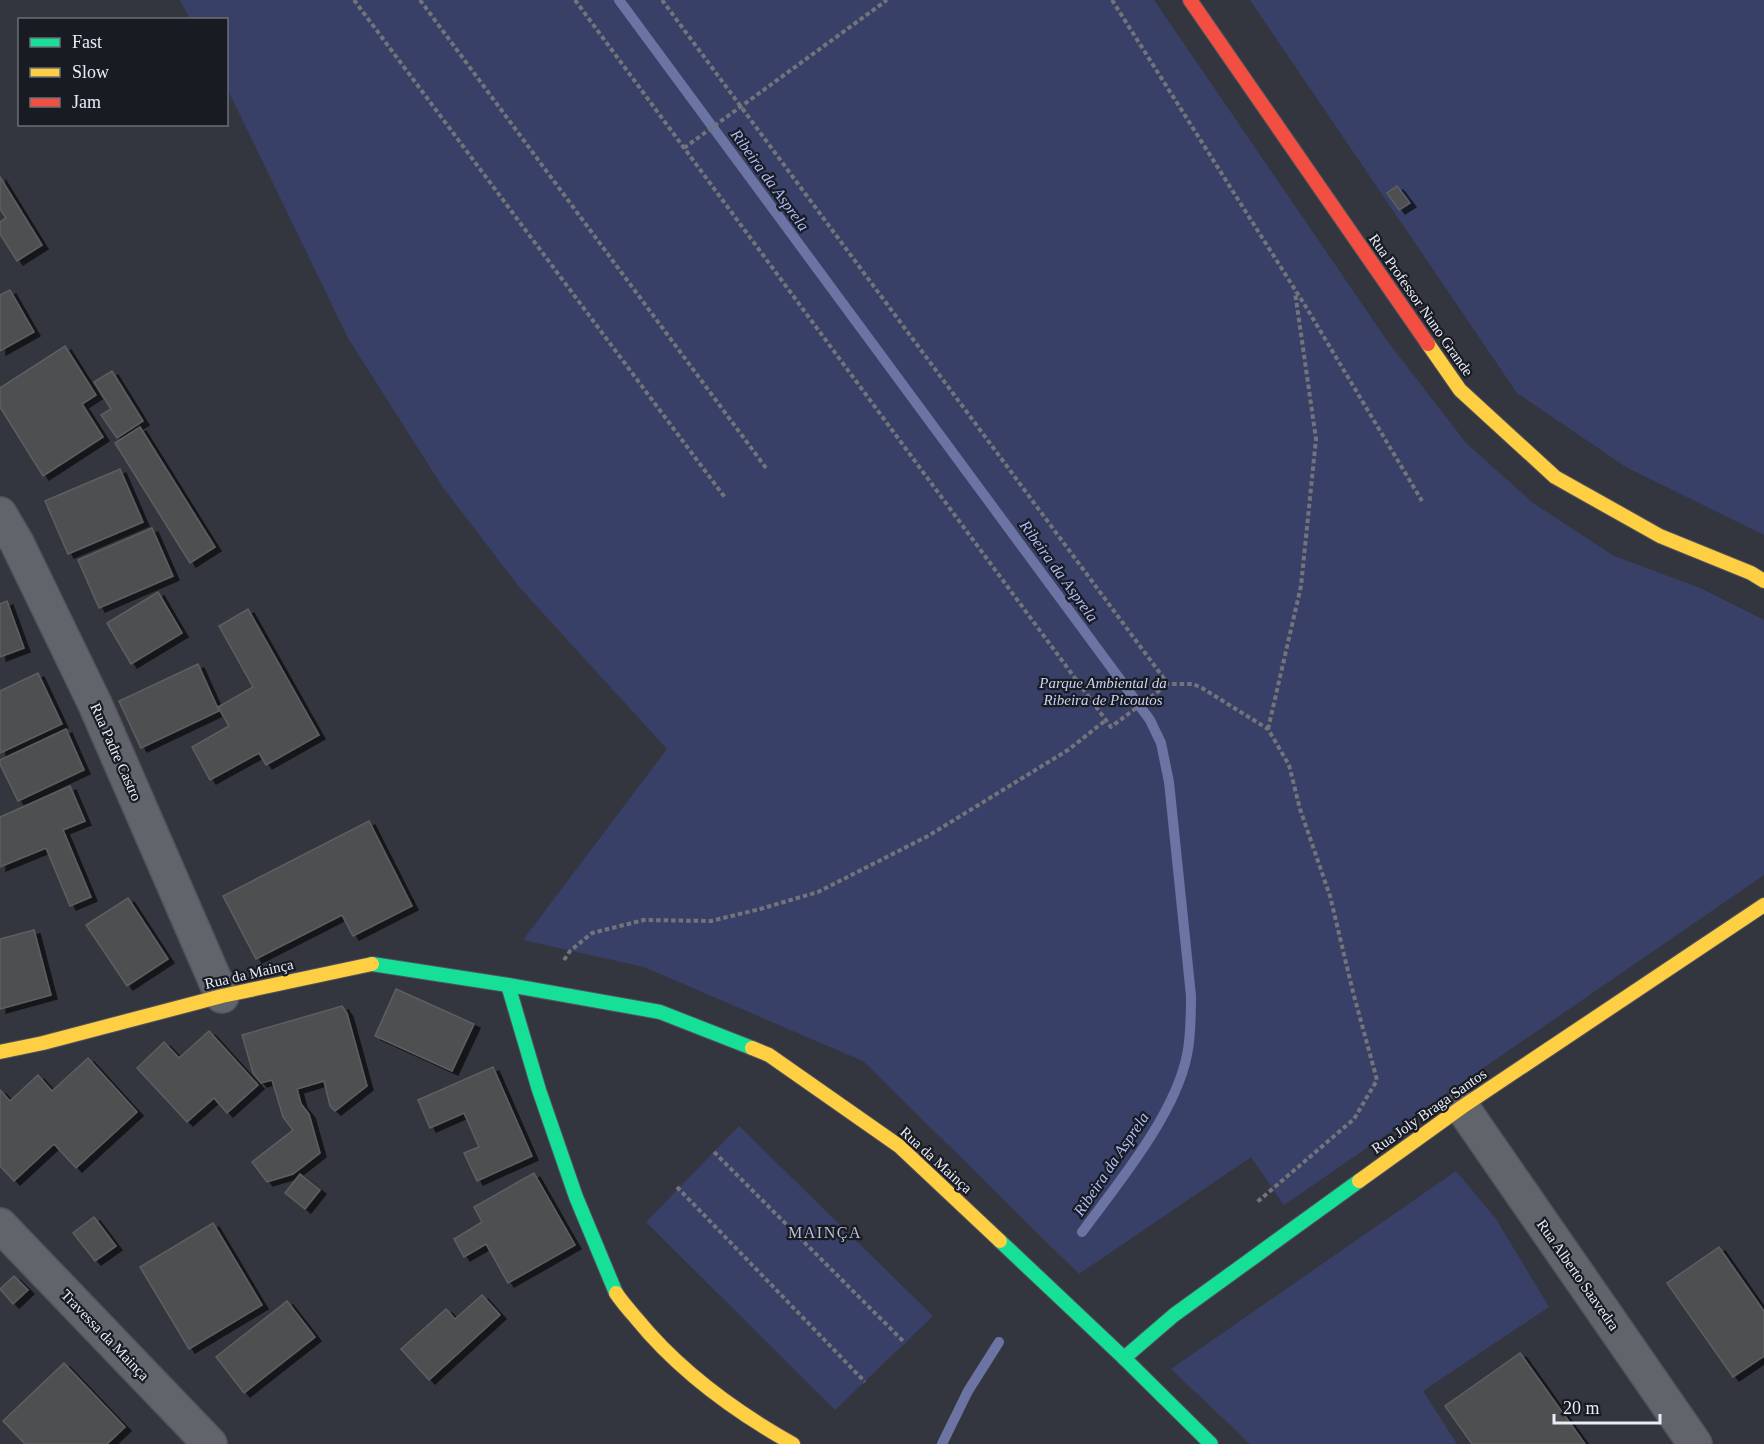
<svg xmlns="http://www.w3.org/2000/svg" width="1764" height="1444" font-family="Georgia,serif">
<defs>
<filter id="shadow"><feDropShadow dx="6" dy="4" stdDeviation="0" flood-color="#0009"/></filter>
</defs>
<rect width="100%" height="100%" fill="#34363f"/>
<g fill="#384068">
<polygon points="180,0 1154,0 1388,342 1466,443 1533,503 1614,556 1700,588 1764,620 1764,875 1284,1205 1251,1157 1079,1274 863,1061 644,967 523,940 667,749 520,588 442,486 348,338 227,88 226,20 190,19"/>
<polygon points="1250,0 1764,0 1764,535 1626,467 1517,393"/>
<polygon points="739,1126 933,1316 835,1410 646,1222"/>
<polygon points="1456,1171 1496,1219 1549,1307 1423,1391 1457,1444 1250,1444 1171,1369"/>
</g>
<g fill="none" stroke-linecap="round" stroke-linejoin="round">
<g stroke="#6b74a3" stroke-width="10">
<path d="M619,0L1150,720L1161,743L1169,782L1191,996C1191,1016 1191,1036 1187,1055C1175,1115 1118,1183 1082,1232"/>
<polyline points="942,1444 968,1391 999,1342"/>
</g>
</g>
<g fill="#4d5051" stroke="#5c5f60" stroke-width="1.5" filter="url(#shadow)">
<polygon points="0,177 42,245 17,261 0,234 0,222 6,218 0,209"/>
<polygon points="1397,186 1410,203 1399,210 1387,193"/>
<polygon points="10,290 34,332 0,351 0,295"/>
<polygon points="65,346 96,395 82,404 103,437 43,476 0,407 0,388"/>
<polygon points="112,371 143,421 117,438 101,415 111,409 94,382"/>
<polygon points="140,427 215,547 190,563 115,443"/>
<polygon points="120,469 143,522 68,554 45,501"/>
<polygon points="152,528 173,576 99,608 78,560"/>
<polygon points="158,592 182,633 131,664 107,623"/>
<polygon points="7,601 24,648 0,657 0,604"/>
<polygon points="248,609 319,735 266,765 259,753 210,780 192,747 229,726 218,707 253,687 219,626"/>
<polygon points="198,664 219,711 141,748 119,701"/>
<polygon points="38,673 62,724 0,753 0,691"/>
<polygon points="66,729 84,770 18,801 0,764 0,760"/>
<polygon points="70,786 85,821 63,830 91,897 70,906 46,848 0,867 0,817"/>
<polygon points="369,821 412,906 353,936 342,915 256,959 223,896"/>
<polygon points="128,898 168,959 127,986 86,925"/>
<polygon points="34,930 51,995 0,1009 0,939"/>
<polygon points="396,989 474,1024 452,1071 375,1036"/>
<polygon points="342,1006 347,1013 367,1086 335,1111 330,1106 324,1081 297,1089 301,1104 309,1114 320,1153 293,1174 267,1182 252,1162 293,1130 283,1117 272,1080 261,1083 253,1073 242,1035"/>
<polygon points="209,1031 258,1085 227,1113 214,1098 187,1122 137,1068 164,1042 179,1058"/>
<polygon points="88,1058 137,1112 76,1168 54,1144 14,1181 0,1166 0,1090 10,1101 38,1075 52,1091"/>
<polygon points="493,1067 532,1156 477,1181 464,1153 479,1147 464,1113 430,1128 418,1100"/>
<polygon points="534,1173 575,1245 508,1283 486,1244 464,1257 454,1239 482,1222 474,1207"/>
<polygon points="300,1174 320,1190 305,1209 285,1193"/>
<polygon points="94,1217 116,1246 95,1261 73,1233"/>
<polygon points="213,1223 262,1305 189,1349 140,1267"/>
<polygon points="1719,1247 1764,1311 1764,1356 1733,1377 1667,1283"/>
<polygon points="14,1276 28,1290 13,1304 0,1289"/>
<polygon points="482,1295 500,1315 429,1380 401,1349 446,1309 455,1319"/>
<polygon points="287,1301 315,1337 244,1393 216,1357"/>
<polygon points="1520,1353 1585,1444 1472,1444 1445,1406"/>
<polygon points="64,1363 125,1427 107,1444 25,1444 3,1421"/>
</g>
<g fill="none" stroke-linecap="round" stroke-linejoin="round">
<g stroke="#52545c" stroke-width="36">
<g id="street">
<polyline points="0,514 17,543 95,704 222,996"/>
<polyline points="1462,1107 1695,1444"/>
<polyline points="0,1225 210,1444"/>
</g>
</g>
<g stroke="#52545c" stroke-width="16">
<g id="fast">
<polyline points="372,964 508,985 660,1012 752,1048"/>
<polyline points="508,985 539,1090 576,1197 616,1293"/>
<polyline points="1000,1241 1124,1358 1211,1444"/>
<polyline points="1124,1358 1174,1315 1359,1181"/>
</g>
</g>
<g stroke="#52545c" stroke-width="16">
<g id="slow">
<polyline points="1428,344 1460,390 1555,477 1660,536 1751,573 1764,581"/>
<polyline points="752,1048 769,1055 899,1146 1000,1241"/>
<polyline points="0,1052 43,1043 222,996 372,964"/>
<polyline points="1359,1181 1462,1107 1764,905"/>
<path d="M616,1293C622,1302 629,1310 636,1318C679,1371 734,1411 793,1444"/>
</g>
</g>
<g stroke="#52545c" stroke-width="16">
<polyline id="jam" points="1190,0 1428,344"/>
</g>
<g stroke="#73747a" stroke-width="4" stroke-dasharray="4.5 3" stroke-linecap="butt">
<polyline points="354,0 726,499"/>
<polyline points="420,0 766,468"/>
<polyline points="575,0 1111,727 1168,684"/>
<polyline points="662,0 1168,684 1193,684 1202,688 1268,729 1289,765 1300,809 1330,896 1353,992 1377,1080 1354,1119 1256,1203"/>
<polyline points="1112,0 1306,307 1422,501"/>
<polyline points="684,148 887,0"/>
<polyline points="1268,729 1301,586 1316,439 1295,292"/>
<polyline points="564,960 570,951 592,933 644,920 711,921 760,909 818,892 928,836 1068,750 1106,720"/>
<polyline points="714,1152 905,1343"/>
<polyline points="677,1187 865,1382"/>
</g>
<use href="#street" stroke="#62646b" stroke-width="33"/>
<use href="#fast" stroke="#16e098" stroke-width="14"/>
<use href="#slow" stroke="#ffcf43" stroke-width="14"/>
<use href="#jam" stroke="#f24e42" stroke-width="14"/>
</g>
<g text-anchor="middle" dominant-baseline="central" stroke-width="4.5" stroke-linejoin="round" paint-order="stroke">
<g font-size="15" fill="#e9ecf7" stroke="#191b23">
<text transform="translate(1421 305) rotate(55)">Rua Professor Nuno Grande</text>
<text transform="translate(116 752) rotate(66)">Rua Padre Castro</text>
<text transform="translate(249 974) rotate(-13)">Rua da Mainça</text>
<text transform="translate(1429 1111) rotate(-35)">Rua Joly Braga Santos</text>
<text transform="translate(936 1160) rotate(42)">Rua da Mainça</text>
<text transform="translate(1578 1275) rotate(55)">Rua Alberto Saavedra</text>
<text transform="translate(105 1335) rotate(46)">Travessa da Mainça</text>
</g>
<g font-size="15" font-style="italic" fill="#cbd2f1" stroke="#191b23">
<text x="1103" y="683">Parque Ambiental da<tspan x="1103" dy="17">Ribeira de Picoutos</tspan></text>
</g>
<g font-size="16" font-style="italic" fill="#b0bdfa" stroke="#191b23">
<text transform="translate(770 180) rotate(54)">Ribeira da Asprela</text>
<text transform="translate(1059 571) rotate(54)">Ribeira da Asprela</text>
<text transform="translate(1111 1164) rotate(-56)">Ribeira da Asprela</text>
</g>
<g font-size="16" letter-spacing="1.5" fill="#b9bed3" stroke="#191b23">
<text x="825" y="1232">MAINÇA</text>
</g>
</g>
<rect x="18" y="18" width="210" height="108" fill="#191b23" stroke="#6c6f78" stroke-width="1.5"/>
<rect x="30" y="38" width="30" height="9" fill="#16e098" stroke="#6c6f78" stroke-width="1.5"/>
<text x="72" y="48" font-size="18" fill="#e9ecf7">Fast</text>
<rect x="30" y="68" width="30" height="9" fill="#ffcf43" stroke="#6c6f78" stroke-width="1.5"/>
<text x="72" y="78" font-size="18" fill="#e9ecf7">Slow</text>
<rect x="30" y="98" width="30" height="9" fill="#f24e42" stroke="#6c6f78" stroke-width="1.5"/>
<text x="72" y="108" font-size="18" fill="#e9ecf7">Jam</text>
<path d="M1554 1414v9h106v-9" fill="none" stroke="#e9ecf7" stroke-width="3"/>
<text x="1563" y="1414" font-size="18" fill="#e9ecf7" stroke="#191b23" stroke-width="4.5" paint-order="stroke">20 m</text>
</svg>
